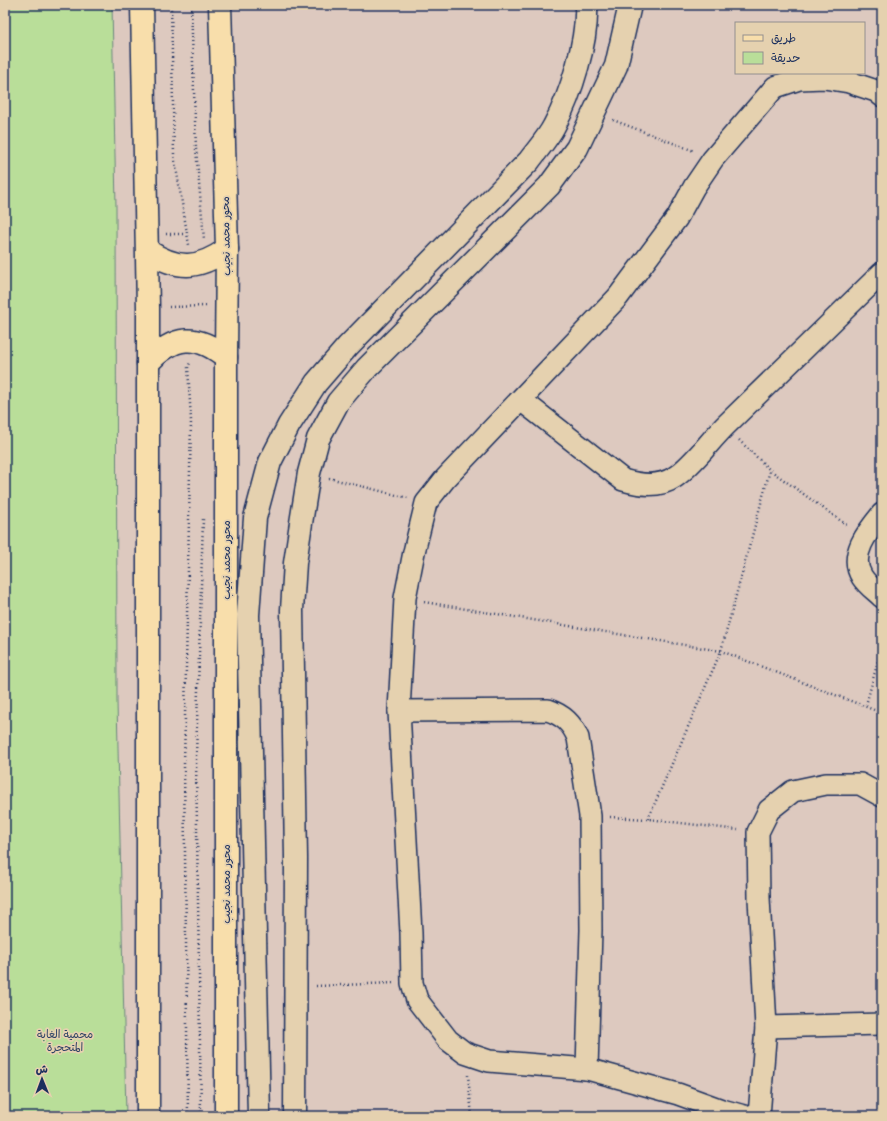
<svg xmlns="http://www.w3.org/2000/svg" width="887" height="1121" font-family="'Balsamiq Sans','Playpen Sans Arabic',sans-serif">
<rect width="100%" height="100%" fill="#ddc9bf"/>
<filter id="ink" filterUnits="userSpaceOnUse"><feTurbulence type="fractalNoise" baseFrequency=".025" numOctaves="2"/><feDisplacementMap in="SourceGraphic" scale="8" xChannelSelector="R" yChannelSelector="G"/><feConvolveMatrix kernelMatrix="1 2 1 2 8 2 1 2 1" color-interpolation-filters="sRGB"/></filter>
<g filter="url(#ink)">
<polygon fill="#b9de99" stroke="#6a867c" points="5,5 112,5 116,207 117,701 126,1116 5,1116"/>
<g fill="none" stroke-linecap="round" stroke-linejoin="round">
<g stroke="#1b2f5e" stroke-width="24">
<g id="street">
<path d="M521,400L623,480C640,485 659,488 675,477C695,463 710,440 728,423C779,373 831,323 882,273"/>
<path d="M882,514C868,531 848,555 862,577C867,585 876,591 882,597"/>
<path d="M399,711L548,710C563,715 572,723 578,738L590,816L591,930L587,1069"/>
<polyline points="766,1027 882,1024"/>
<polyline points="744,1116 722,1110 678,1094 587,1069 489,1061 465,1053 448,1040 417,1000 412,983 411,933 399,711 405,598 414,552 426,503 445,479 618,297 677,218 694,187 713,159 775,87 799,79 824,78 849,82 876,91 882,96"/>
<polyline points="759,1116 766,1027 759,898 758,832 769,810 793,791 826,784 860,784 882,796"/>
</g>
</g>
<g stroke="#1b2f5e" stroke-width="25">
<g id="secondary">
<path d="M259,1116L248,615L255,518L270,462L289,425L316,383L348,346L529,161C537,150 548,138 554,126C571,95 588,40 586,5"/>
<polyline points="295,1116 296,858 292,610 295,563 301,523 309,473 318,439 338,402 367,368 549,186 577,148 616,66 630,5"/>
</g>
</g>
<g stroke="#1b2f5e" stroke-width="25">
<g id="primary">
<polyline points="142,5 148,308 148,1116"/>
<polyline points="220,5 227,249 226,357 226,1116"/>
<path d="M148,251C177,270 198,270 227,249"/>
<path d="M148,363C174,335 196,333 226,357"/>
</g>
</g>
<g stroke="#1b2f5e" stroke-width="2.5" stroke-dasharray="1 3" stroke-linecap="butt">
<polyline points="171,5 174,155 189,245"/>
<polyline points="191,5 196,149 204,239"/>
<polyline points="613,120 694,151"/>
<polyline points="166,234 186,234"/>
<polyline points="169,307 206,306"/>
<polyline points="739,440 770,470 848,526"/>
<polyline points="329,478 408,498"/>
<polyline points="424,602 721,651 882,713"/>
<polyline points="866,705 882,646"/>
<polyline points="610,817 648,819 738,830"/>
<polyline points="648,819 721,651 770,470"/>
<polyline points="316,986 393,983"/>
<polyline points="468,1075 472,1116"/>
<polyline points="188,1116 184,765 191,421 188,367 191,361"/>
<polyline points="201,1116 196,757 203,519"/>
</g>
<use href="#street" stroke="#e5d1af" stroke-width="21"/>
<use href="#secondary" stroke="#e5d1af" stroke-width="22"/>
<use href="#primary" stroke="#f8deab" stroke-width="22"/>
</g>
</g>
<g text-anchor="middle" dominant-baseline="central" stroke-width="3.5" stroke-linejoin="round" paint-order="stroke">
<g font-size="11" fill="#1b2f5e" stroke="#e5d1af">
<text transform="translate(226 236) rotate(-91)">محور محمد نجيب</text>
<text transform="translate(226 560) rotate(-90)">محور محمد نجيب</text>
<text transform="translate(226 884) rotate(-90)">محور محمد نجيب</text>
</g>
<g font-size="11" fill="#2b4064" stroke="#e5d1af">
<text x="65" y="1034">محمية الغابة<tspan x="65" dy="13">المتحجرة</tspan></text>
</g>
</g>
<rect width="887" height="1121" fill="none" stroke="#e5d1af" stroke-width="20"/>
<rect x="10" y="10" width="867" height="1101" fill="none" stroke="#1b2f5e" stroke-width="1.5" filter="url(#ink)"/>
<rect x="735" y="22" width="130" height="52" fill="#e5d1af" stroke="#94908f"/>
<rect x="743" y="35" width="20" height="6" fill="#f8deab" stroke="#94908f"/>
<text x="771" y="42" font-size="12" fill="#1b2f5e">طريق</text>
<rect x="743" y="52" width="20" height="12" fill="#b9de99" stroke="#94908f"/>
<text x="771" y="62" font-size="12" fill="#1b2f5e">حديقة</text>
<g transform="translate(42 1079) rotate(359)" stroke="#e5d1af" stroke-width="3" paint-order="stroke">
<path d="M0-3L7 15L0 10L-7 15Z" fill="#1b2f5e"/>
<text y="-6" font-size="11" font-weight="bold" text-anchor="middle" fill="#1b2f5e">ش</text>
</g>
</svg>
